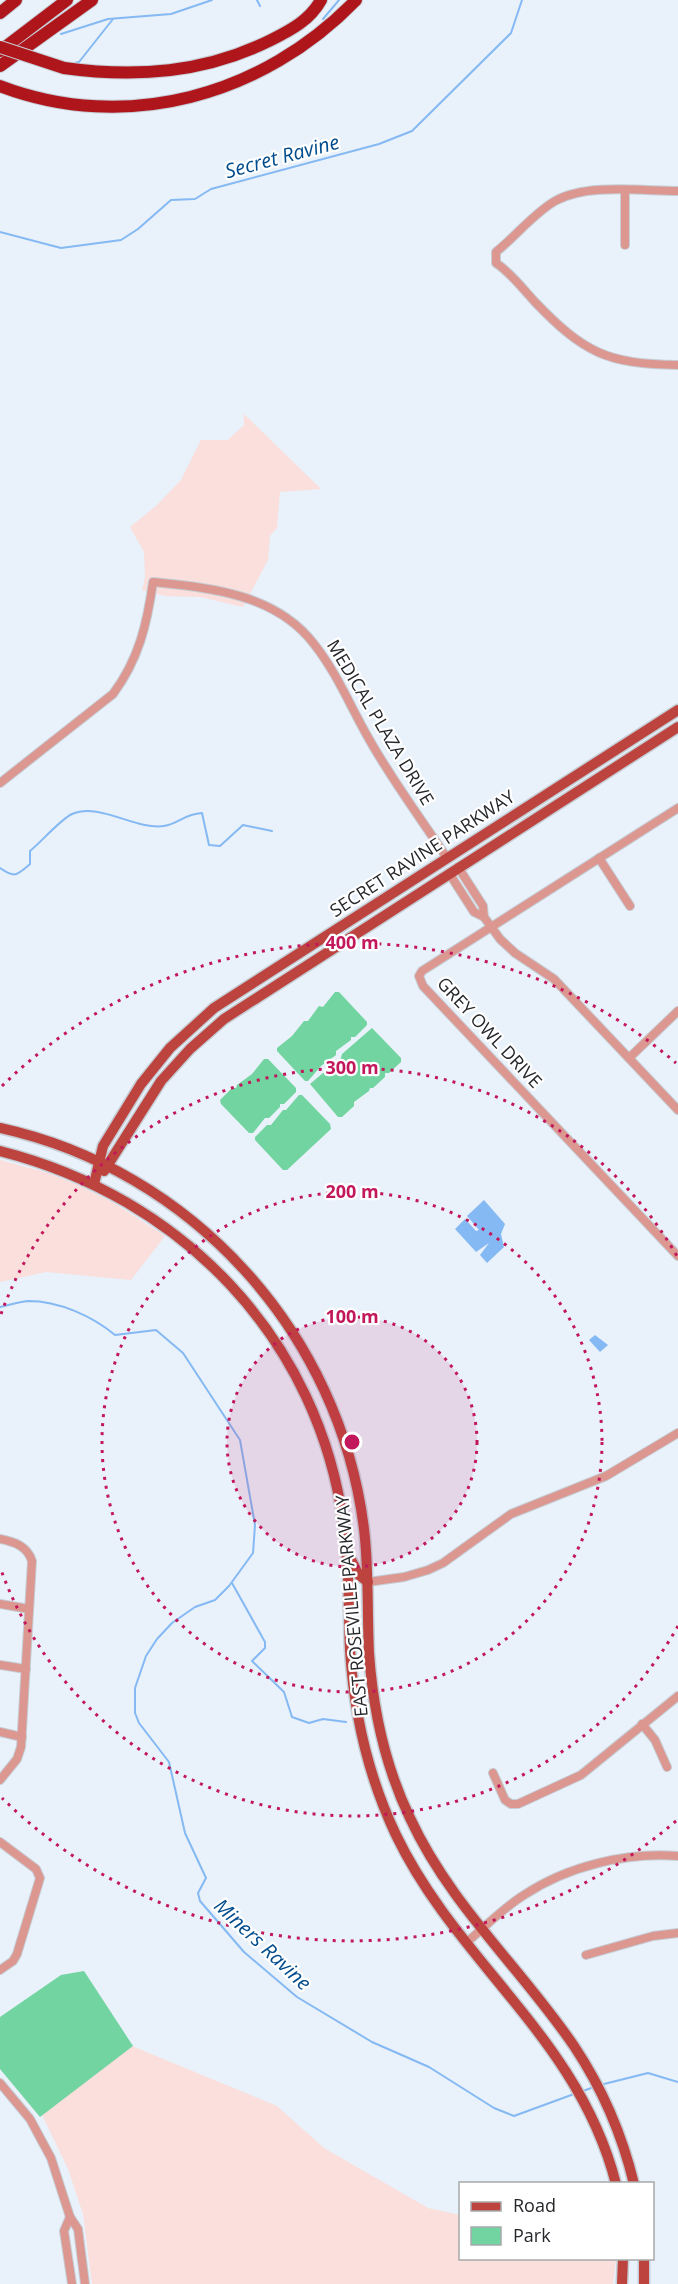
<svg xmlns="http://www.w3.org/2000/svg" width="678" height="2284" font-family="'Open Sans',sans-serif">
<rect width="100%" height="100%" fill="#e9f1fa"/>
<g fill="#fadfdc">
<polygon points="244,414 321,489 280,492 277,528 270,536 268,560 243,607 200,597 165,596 142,590 145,577 144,552 130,527 156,506 181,480 201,440 228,440 244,425"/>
<polygon points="0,1160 48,1173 78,1185 114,1203 165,1236 131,1280 46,1272 0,1282"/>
<polygon points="132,2046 277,2106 324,2148 428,2208 460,2215 460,2258 616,2259 613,2284 92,2284 83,2214 68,2169 42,2115"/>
</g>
<g fill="#72d4a0">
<polygon points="335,992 339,992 367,1022 367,1025 355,1037 351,1037 351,1040 336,1051 336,1055 321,1066 308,1081 305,1081 277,1051 277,1048 292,1036 304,1021 308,1021 319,1006 323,1007"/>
<polygon points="372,1028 401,1058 401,1062 389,1073 385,1073 385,1077 373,1088 370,1088 369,1091 354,1102 354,1106 342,1117 338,1117 310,1084 323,1073 326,1073 326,1069 341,1058 342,1054"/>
<polygon points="264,1059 268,1059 296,1088 296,1092 284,1104 280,1104 280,1107 269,1118 265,1118 253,1133 249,1133 221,1104 220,1100 232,1088 236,1088 237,1085 252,1074"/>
<polygon points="299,1095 302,1095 330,1124 331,1129 287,1170 283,1170 255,1140 255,1137 267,1125 271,1125 283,1110 286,1110"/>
<polygon points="84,1971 133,2046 40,2117 0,2069 0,2017 61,1975"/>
</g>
<g fill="#85b9f3">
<polygon points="484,1200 505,1224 501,1234 504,1247 487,1263 480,1255 489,1243 476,1252 455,1229 465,1219 476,1231 479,1230 467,1216"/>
<polygon points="595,1335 608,1345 600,1352 589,1340"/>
</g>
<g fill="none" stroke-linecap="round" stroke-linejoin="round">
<g stroke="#85b9f3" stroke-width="2">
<polyline points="257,0 260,6"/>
<polyline points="323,19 339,0"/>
<polyline points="61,34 108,19 171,14 212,0"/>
<polyline points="75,63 79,62 113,19"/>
<polyline points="0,232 61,248 121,240 138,229 171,200 195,199 211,189 379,144 412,131 511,33 522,0"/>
<path d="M0,868C15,878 16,876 30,864V851C41,842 61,819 72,814C100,802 134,830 164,826C178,824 184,814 202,813L209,845L220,846L243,825L272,831"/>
<path d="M0,1307C9,1305 19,1302 28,1301C59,1301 92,1316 115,1335L156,1330L183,1353L240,1440L255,1525L253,1553L229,1586L215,1600L195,1607L172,1623L157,1639L146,1656L135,1688V1713L139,1723L169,1762L185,1833L206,1878L198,1893L200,1901L244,1952L297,1997L372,2042L429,2067L494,2108L514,2116L574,2094"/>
<polyline points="232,1583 265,1642 265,1648 252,1661 284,1692 292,1717 309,1723 323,1719 346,1722"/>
<polyline points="600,2085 648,2073 678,2082"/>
<polyline points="583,2091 594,2087"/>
</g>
<g stroke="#c6cdd5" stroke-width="10">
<g id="minor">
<polyline points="625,191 625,245"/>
<path d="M678,191C642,191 587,183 555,201C533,214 516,236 496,252V263C511,273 523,289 535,302C584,353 607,364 678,365"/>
<path d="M0,783L113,694C139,659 147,624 153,582C211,588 276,594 314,644C337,673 351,708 369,739C392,780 421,819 447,858"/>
<polyline points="678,808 422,971 419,976 423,986 678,1256"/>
<polyline points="599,858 630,906"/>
<polyline points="458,867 483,906 484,917"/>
<polyline points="449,873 474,912 484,917 500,939 515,953 554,979 678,1110"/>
<polyline points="629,1058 678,1011"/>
<path d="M0,1539C15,1542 27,1546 32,1561L21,1747L17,1759L0,1780"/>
<polyline points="368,1582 404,1577 428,1570 443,1563 511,1514 606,1476 678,1433"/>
<polyline points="0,1604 29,1609"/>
<polyline points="0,1665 26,1669"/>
<polyline points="642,1724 655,1740 667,1767"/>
<polyline points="0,1732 22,1737"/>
<polyline points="493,1773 505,1800 511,1804 518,1804 581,1775 678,1696"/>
<polyline points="0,1842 36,1869 40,1878 17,1954 13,1961 0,1970"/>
<path d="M467,1942C486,1926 503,1908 524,1895C568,1866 626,1852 678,1856"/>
<polyline points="586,1955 653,1936 678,1933"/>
<polyline points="0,2083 30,2119 51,2158 70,2217 78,2229 85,2284"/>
<polyline points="70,2217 64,2231 72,2284"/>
</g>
</g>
<g stroke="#c6cdd5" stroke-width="13">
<g id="major">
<path d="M0,1128C192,1170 340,1333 364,1529C369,1570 367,1612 369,1653C373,1710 385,1766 410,1818C450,1905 521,1968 574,2046C602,2088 622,2134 634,2184"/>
<path d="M0,1151C182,1197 320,1339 344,1528C350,1568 348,1609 350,1650C354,1714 368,1776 396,1835C458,1964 579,2038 616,2184"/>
<polyline points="104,1171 161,1081 190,1049 224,1019 678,727"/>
<polyline points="94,1184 103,1146 141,1084 170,1048 214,1008 678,710"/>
<polyline points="349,1556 359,1575 368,1582"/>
<polyline points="622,2284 623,2258"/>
<polyline points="644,2284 644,2258"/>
</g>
</g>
<g stroke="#c6cdd5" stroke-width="14">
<g id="highway">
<polyline points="0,13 16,0"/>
<polyline points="0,51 67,0"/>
<polyline points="0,66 92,0"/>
<path d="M64,68C136,78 205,73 271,40C291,30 310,20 321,0"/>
<path d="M0,86C126,134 263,96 356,0"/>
</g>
</g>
<use href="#minor" stroke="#db9790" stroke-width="8"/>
<use href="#major" stroke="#bd443e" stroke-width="10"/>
<use href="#highway" stroke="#af161c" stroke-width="12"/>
<g stroke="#c6cdd5" stroke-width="14" stroke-linecap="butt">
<polyline id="highway-bridge" points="0,47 64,68"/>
</g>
<use href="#highway-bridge" stroke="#af161c" stroke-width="12"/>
</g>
<circle cx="352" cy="1442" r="125" fill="#c2185b" fill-opacity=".12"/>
<g fill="none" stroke="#c2185b" stroke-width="3" stroke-dasharray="3 6">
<circle cx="352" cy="1442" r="125"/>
<circle cx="352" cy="1442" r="250"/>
<path d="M678 1626A374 374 0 0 1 1 1570M1 1314A374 374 0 0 1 678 1258"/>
<path d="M676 1821A499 499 0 0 1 2 1798M2 1086A499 499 0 0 1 676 1063"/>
</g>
<g text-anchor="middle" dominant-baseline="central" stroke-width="4.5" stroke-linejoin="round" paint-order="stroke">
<g font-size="18" fill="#25272b" stroke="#fff">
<text transform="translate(381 722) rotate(59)">MEDICAL PLAZA DRIVE</text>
<text transform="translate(422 853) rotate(-33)">SECRET RAVINE PARKWAY</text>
<text transform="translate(490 1032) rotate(47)">GREY OWL DRIVE</text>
<text transform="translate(351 1606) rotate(-95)">EAST ROSEVILLE PARKWAY</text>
</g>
<g font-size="20" font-style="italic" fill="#004c8c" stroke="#fff">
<text transform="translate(282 156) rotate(-15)">Secret Ravine</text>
<text transform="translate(263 1944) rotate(43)">Miners Ravine</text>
</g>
</g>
<circle cx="352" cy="1442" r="9" fill="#c2185b" stroke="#fff" stroke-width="3"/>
<g font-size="18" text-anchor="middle" font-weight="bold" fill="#c2185b" stroke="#fff" stroke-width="4.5" stroke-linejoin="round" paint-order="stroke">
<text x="352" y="949">400 m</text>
<text x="352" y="1074">300 m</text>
<text x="352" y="1198">200 m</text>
<text x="352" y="1323">100 m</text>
</g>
<rect x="459" y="2182" width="195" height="78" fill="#ffffff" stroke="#a8a9aa" stroke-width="1.5"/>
<rect x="471" y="2202" width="30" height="9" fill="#bd443e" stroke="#a8a9aa" stroke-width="1.5"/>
<text x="513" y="2212" font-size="18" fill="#25272b">Road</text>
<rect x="471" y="2227" width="30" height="18" fill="#72d4a0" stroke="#a8a9aa" stroke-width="1.5"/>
<text x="513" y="2242" font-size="18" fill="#25272b">Park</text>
</svg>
